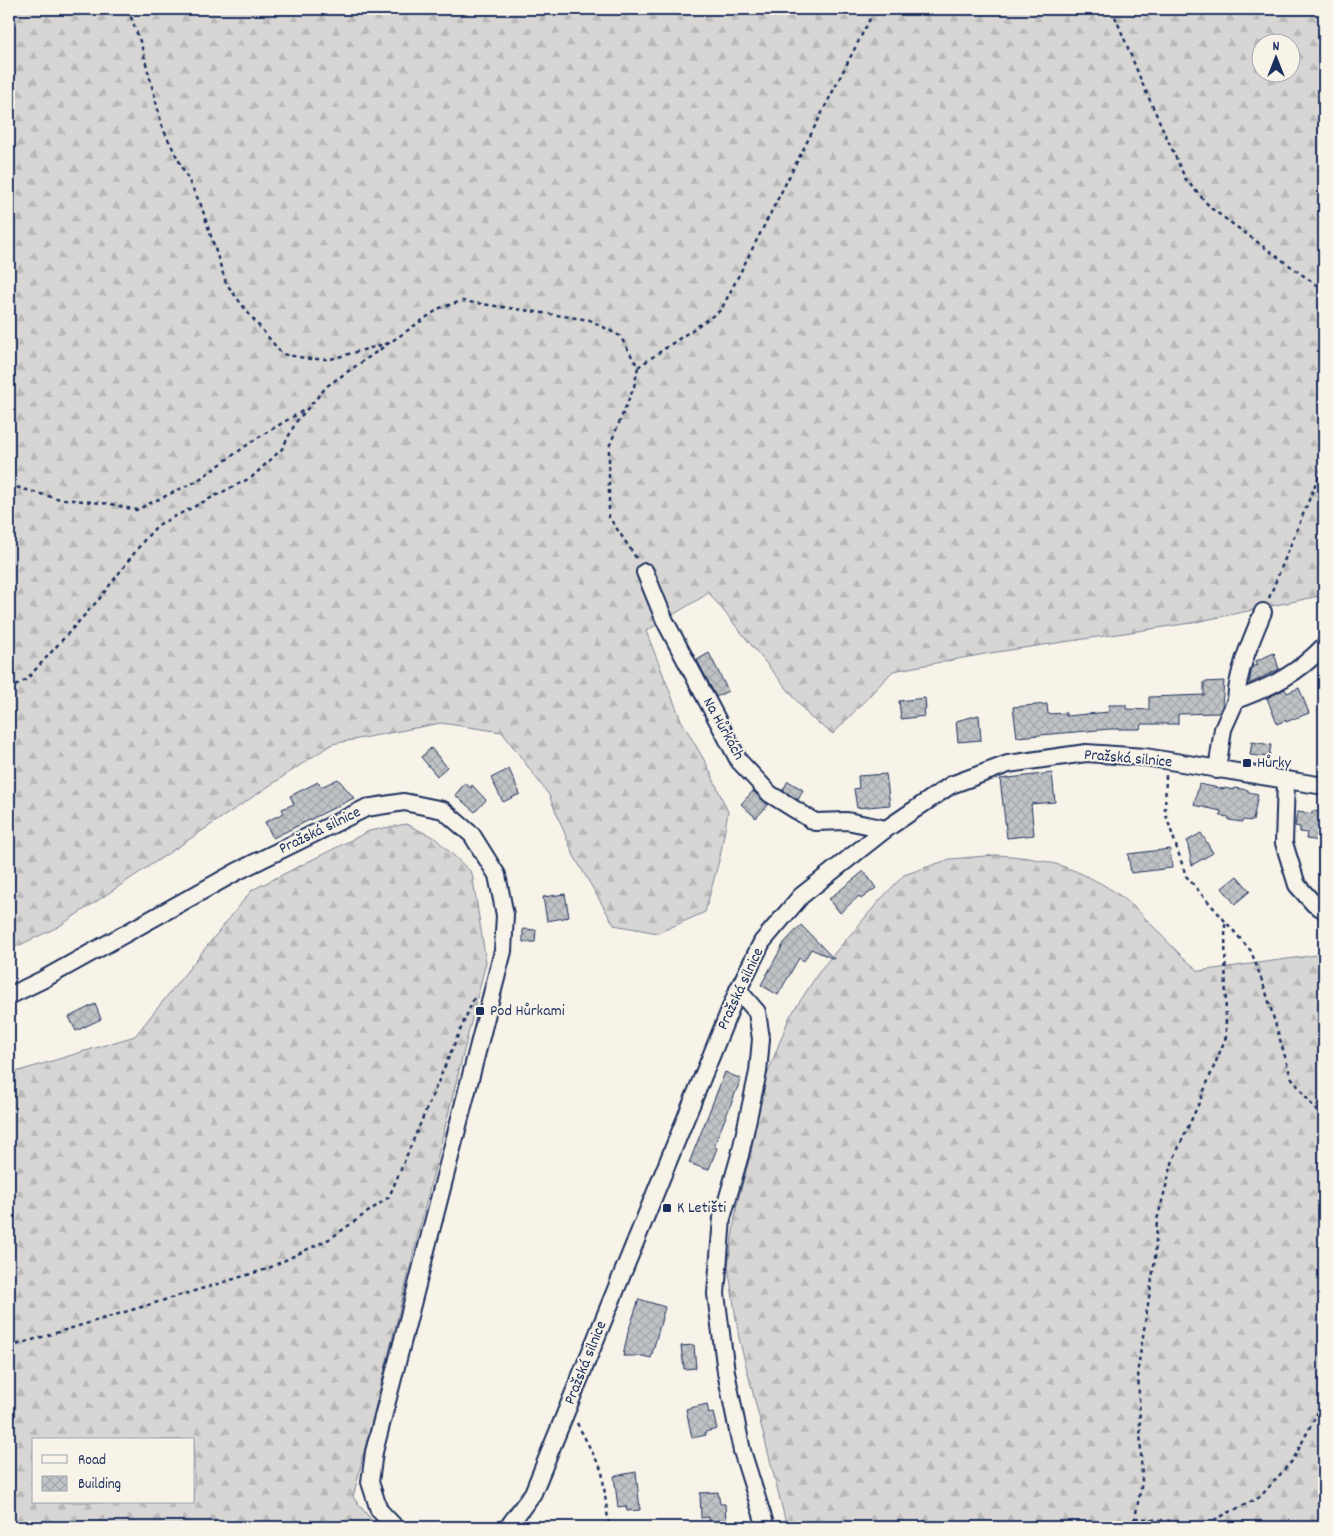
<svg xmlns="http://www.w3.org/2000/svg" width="1333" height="1536" font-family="Dekko,sans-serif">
<defs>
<pattern id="forest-firs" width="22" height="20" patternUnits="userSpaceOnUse" patternTransform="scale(1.25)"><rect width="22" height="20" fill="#d7d6d4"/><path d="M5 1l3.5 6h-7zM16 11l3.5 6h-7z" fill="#b8b8b8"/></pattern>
<pattern id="building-cross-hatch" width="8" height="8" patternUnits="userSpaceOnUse" patternTransform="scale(1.25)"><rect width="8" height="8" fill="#c0c3c5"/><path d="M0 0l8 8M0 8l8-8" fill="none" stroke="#a4a8ac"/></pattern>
</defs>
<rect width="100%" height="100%" fill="#f7f3e8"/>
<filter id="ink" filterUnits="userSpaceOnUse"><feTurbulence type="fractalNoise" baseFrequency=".02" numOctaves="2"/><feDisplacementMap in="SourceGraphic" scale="10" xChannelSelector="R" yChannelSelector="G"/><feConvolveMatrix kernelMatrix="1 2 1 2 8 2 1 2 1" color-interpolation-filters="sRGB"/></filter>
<g filter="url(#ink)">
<g fill="url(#forest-firs)" stroke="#798299" fill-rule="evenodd">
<path d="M9,9H1324V595L1191,623L990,653L893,671L833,734L810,717L709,593L646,631L681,720L707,765L728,812L720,857L705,912L658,933L614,925L574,856L549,795L502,732L441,723L332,744L58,927L9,950ZM1260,42H1290V72H1260Z"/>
<path d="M406,824L435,838L472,873L486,962L353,1497L377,1527H9V1074L135,1036L252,890L369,831ZM34,1440H194V1502H34Z"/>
<path d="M997,855C1011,856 1026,857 1039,860C1071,866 1110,885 1134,907C1156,928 1175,952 1199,971L1324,954V1097L1316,1106L1324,1115V1527H787L739,1338L728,1266L737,1204L751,1153L762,1088L789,1018L821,969L880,900L904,875L950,859Z"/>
</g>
<g fill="url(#building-cross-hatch)" stroke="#1b2f5e">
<polygon points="709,653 728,691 716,697 697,660"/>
<polygon points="1274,653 1279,669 1249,684 1252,667 1258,665 1256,661"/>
<polygon points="1224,681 1222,706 1219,713 1178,714 1178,724 1141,724 1140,729 1110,729 1017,737 1013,707 1047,704 1048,714 1066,713 1066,716 1109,712 1109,705 1126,705 1126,709 1149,710 1149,697 1204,695 1204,682"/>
<polygon points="1299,688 1309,713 1286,722 1286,720 1277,724 1267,698 1285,689 1287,693"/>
<polygon points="925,698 926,709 924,709 925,716 901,719 899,701"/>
<polygon points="979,715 981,740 958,742 956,721"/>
<polygon points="1252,742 1271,745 1269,757 1250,755"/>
<polygon points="431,748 447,767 437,776 421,757"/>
<polygon points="509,769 520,794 503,802 491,778"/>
<polygon points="1052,773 1055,802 1031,804 1034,835 1007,838 1000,779"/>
<polygon points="886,774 890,805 857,808 854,789 859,788 858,776"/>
<polygon points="338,779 354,798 273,838 265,822 284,813 282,809 294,804 290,796 318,782 321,787"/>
<polygon points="788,781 803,790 798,800 783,790"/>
<polygon points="465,783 471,788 472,785 486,800 475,812 455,795"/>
<polygon points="1199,784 1224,789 1224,788 1234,790 1234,788 1248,790 1248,792 1258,794 1253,821 1243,820 1242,822 1229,820 1229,817 1220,816 1221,811 1194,805"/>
<polygon points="753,791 768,805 756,818 741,804"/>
<polygon points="1312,811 1322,812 1322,816 1324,816 1324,835 1322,835 1321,841 1306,839 1307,833 1300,832 1300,827 1295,826 1297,812 1312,814"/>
<polygon points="1201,833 1213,853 1192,865 1187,841"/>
<polygon points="1170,849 1172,868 1131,873 1128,854"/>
<polygon points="864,871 876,888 861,899 859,896 840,913 829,899"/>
<polygon points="1237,876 1250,891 1235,904 1222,888"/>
<polygon points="565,894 569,917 547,921 543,897"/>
<polygon points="801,925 834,959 811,949 804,961 799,958 778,995 761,985 784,943"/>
<polygon points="523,929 536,930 535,942 523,942"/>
<polygon points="95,1004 101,1019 76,1031 69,1017"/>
<polygon points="725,1072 741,1079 714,1146 717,1148 709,1169 705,1169 689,1163"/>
<polygon points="639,1299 665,1307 651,1358 643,1356 623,1356 628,1332"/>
<polygon points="694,1345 696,1368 684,1369 681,1346"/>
<polygon points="707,1404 709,1414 713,1413 717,1429 705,1432 706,1435 692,1438 686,1409"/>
<polygon points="636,1472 640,1510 627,1511 626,1506 618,1507 614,1476"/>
<polygon points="718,1492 720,1504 725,1504 726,1520 709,1521 709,1517 701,1518 700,1493"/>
</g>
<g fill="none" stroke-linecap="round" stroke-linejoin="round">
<g stroke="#1b2f5e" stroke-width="20">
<g id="minor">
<polyline points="645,572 665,621 739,761 770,794 815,822 847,821 886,829"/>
<path d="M1236,700C1238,669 1251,641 1263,612"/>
<path d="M1217,770L1223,729L1236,700C1272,687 1298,673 1324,646"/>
<polyline points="1286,780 1284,843 1297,885 1314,904 1324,910"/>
<polyline points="738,990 757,1012 761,1039 758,1072 740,1155 722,1218 716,1294 726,1372 742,1451 766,1527"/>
<polyline points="9,996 42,980 238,871 366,808 404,802 443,810 472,835 497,875 505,915 503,951 374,1452 370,1482 379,1510 395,1527"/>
<polyline points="508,1527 533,1493 738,990 762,942 801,896 886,829 951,785 1008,764 1086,753 1145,757 1324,786"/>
</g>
</g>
<g stroke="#1b2f5e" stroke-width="2.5" stroke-dasharray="4 4" stroke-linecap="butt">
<polyline points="128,9 141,44 163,129 201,205 226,283 245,309 282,354 310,359 331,359 388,343"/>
<polyline points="1112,9 1143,85 1186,180 1212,209 1315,284 1324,295"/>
<polyline points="638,367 721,310 875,9"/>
<polyline points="9,485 55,498 111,504 136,510 197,481 257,438 306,409"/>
<polyline points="1269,598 1324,463"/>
<polyline points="9,690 27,679 100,598 145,539 158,525 252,477 282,449 296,422 327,386 440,308 462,301 590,320 620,336 638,367 634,387 609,447 609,517 637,559"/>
<polyline points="1166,775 1165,812 1186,876 1251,951 1266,992 1291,1077 1324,1121"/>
<polyline points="9,1347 267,1269 331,1238 389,1197 474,998"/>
<polyline points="577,1423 602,1471 609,1527"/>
<polyline points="1135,1518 1206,1524 1260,1497 1293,1460 1324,1400"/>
<polyline points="1129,1527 1135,1518 1142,1482 1138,1368 1155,1259 1157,1220 1173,1160 1199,1103 1226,1037 1225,920"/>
</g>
<use href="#minor" stroke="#f7f3e8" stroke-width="16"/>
</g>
</g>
<g fill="#1b2f5e" stroke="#f7f3e8" stroke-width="2">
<rect x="1242" y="758" width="10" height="10" rx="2.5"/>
<rect x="475" y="1006" width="10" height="10" rx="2.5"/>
<rect x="662" y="1203" width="10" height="10" rx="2.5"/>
</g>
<g text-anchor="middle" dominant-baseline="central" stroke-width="4" stroke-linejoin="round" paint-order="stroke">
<g font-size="16" fill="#1b2f5e" stroke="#f7f3e8">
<text transform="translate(723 729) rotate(61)">Na Hůrkách</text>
<text transform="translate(1128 759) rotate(5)">Pražská silnice</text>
<text transform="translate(320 831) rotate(-26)">Pražská silnice</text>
<text transform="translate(741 989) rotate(-65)">Pražská silnice</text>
<text transform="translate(586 1363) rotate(-68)">Pražská silnice</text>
</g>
<g font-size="16" fill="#1b2f5e" stroke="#f7f3e8" text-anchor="start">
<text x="1257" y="763">Hůrky</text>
<text x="490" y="1011">Pod Hůrkami</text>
<text x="677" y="1208">K Letišti</text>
</g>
</g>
<rect width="1333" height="1536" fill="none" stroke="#f7f3e8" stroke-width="30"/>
<rect x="15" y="15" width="1303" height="1506" fill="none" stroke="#1b2f5e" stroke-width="2" filter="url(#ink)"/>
<rect x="32" y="1438" width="162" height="65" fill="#f7f3e8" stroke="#9fa5b1"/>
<rect x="42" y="1455" width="25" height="8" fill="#f7f3e8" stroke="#9fa5b1"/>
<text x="78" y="1464" font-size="15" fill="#1b2f5e">Road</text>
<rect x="42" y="1476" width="25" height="15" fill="url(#building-cross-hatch)" stroke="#9fa5b1"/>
<text x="78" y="1488" font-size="15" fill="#1b2f5e">Building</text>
<g transform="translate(1276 58)"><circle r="24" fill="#f7f3e8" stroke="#9fa5b1"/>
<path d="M0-4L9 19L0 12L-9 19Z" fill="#1b2f5e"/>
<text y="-8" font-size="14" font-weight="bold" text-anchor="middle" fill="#1b2f5e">N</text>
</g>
</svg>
